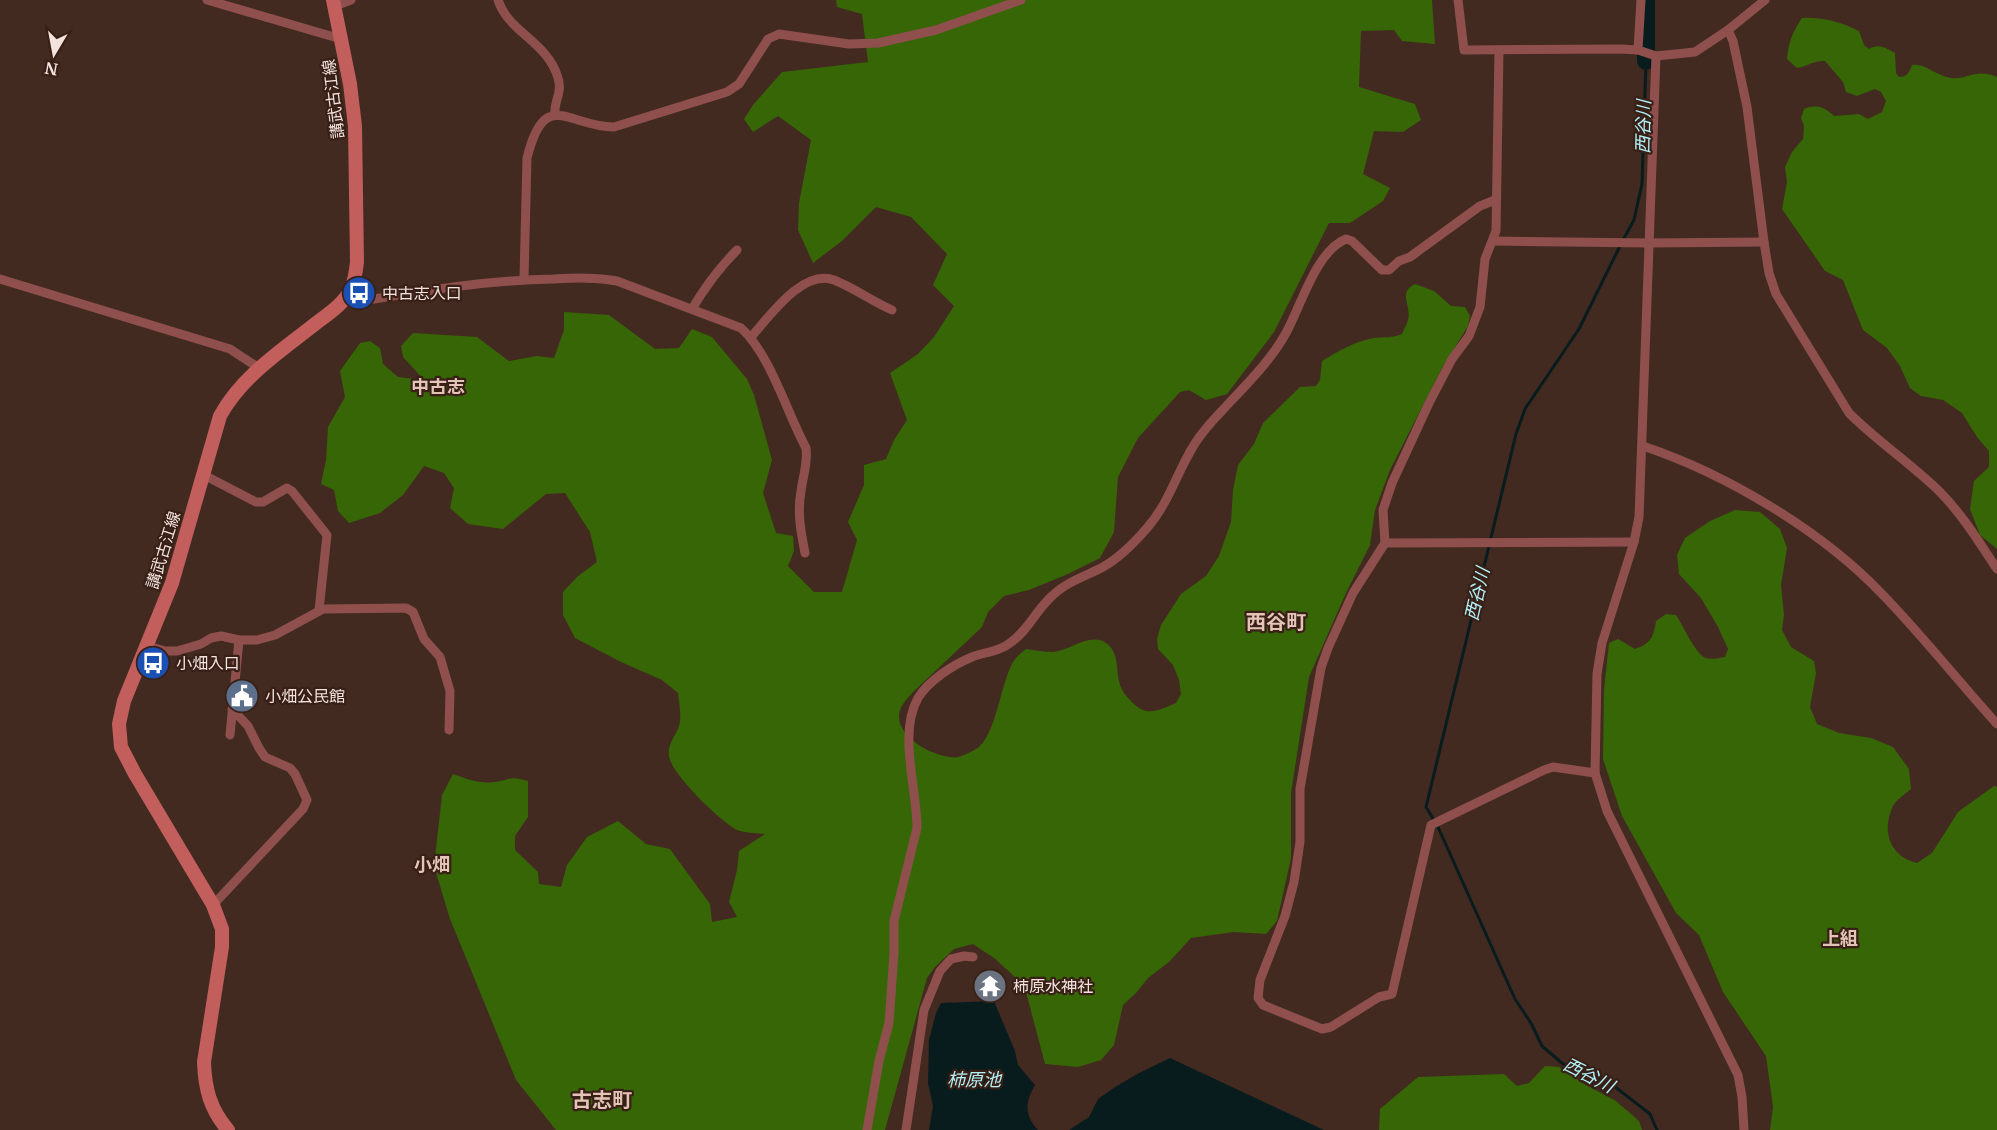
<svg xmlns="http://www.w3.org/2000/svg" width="1997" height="1130" font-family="Merriweather,'Noto Sans JP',serif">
<rect width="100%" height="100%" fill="#432a20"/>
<g fill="#366605">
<path d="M836,0H1432L1435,44L1402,41L1394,30L1361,31L1359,87L1415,104L1421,120L1403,132L1374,131L1363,174L1390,188L1383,201L1350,223H1329L1274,332L1227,394L1206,400L1189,390L1180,392L1138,438L1118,477L1114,532L1100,558L1068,574L1029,590L1004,596L988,612L982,627L912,693C906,700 899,707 899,716C898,739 938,760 958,757C963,756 975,750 979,747C997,730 1000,686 1013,662C1016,657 1021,653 1026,649C1034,650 1044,652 1053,652C1069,651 1090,632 1106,643C1119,652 1116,668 1119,681C1121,691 1127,697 1134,704C1148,717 1159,710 1176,703L1181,694L1179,680L1173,665L1158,649L1157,639L1161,625L1181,594L1206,576L1219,556L1231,522L1233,490L1238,465L1254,444L1263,423L1300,387L1316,386L1320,380L1322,361C1339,351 1355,341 1374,338C1385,337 1392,338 1402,334C1404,329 1407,324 1408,320C1412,305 1397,293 1415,284L1434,291L1451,306L1465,307L1470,316L1468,326L1442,368L1390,470L1375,510L1370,545L1346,593L1309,677L1291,793V858L1277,921L1266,934L1234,932L1191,938L1169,962L1148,978L1136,993L1123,1005L1114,1045L1101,1060L1078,1067L1045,1064L1026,992L1013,975L994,958L973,944L954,949L935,967L927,978L885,1130H556L516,1080L450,919L434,866L442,795L453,774C466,779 480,784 495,782C512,780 508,775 528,781V817L515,836V850L538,872L539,884L561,887L567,865L587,837L618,821L646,844L670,849L710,904L712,922L737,917L729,902L737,870L739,851L765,834C757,833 745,833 737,830C721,822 671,774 669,756C667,744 676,736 679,726C682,716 679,703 678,693L662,680L621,662L575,638L563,615V592L578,576L597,562L590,532L565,493L546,494L503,529L468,524L450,508L454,488L444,473L424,466L403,495L380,513L349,523L338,511L334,490L321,484L326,460L328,427L345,397L340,371L360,343L370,341L380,348L383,364L398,377L424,380L403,357L401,346L413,333L477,337L509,361L537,356L554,358L564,330V312L609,315L655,349L679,348L692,329L712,337L747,379L754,395L772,460L763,493L776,533L793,536L794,551L788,566L814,592H842L857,540L848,522L864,485V465L886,459L894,440L907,420L890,373L918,354L934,337L954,306L933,285L947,254L911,217L876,207L842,241L813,263L798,230L799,203L811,140L778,116L753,132L744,119L753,105L782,72L868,62L862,14L837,7Z"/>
<path d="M1802,18C1823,17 1840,22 1859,31L1864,45L1869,49C1878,43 1886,48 1895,53L1896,73L1899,77C1907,77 1909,73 1912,65C1926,63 1936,76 1951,78C1968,80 1975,68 1997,77V549L1980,535L1970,509L1974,481L1989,467V451L1977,437L1962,413L1943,400L1921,396L1910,388L1900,366L1887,348L1863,330L1843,280L1825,271L1782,209L1787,182L1785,167L1792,152L1803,139L1804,126L1801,118L1804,109C1817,104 1824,107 1834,116L1859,114L1868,119L1882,112L1886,101L1881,92L1875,89L1857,96L1846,92L1843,82L1825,61C1815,60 1808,66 1797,68L1787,59C1788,43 1793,31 1802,18Z"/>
<path d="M1735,510L1760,512L1780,529L1787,548L1781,585L1784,615L1782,630L1791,647L1814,661L1816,673L1810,707L1817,724L1839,733L1871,738L1893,747L1909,769L1911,789C1905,794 1896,800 1893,806C1881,831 1890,857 1917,863L1932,853L1958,812L1994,786L1997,787V1130H1770L1773,1107L1766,1056L1723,992L1699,935L1676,913L1622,816L1603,759L1604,690L1609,643L1618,639L1635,649C1650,644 1654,637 1656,621L1666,614L1676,615C1683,625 1695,654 1706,658C1712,660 1719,658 1725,657L1728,649L1718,627L1701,598L1679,574L1677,555L1685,538L1710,521Z"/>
<polygon points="1545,1066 1559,1067 1584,1084 1616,1101 1639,1121 1642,1130 1379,1130 1380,1109 1418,1077 1504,1074 1517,1086 1529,1083"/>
</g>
<g fill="#081c1e">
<path d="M994,1001L1015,1051L1018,1065L1035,1085C1025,1102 1024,1115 1038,1130H929L933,1106L928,1083L929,1040L936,1013L941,1003Z"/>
<polygon points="1170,1058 1324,1130 1069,1130 1089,1117 1098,1099 1115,1087 1139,1073"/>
</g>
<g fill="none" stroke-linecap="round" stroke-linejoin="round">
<g stroke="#081c1e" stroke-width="3">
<polyline points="1623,240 1634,220 1642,184 1646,61"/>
<polyline points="1620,246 1579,329 1525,409 1516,434 1426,807 1438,827 1515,999 1531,1023 1542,1046 1563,1064 1614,1086 1650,1114 1657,1130"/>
</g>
<polyline stroke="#081c1e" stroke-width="18" points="1646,0 1646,61"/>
<g stroke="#8f504d" stroke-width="9">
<polyline points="207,0 341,39"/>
<path d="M498,0C508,32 548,42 558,78C563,93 553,102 555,115"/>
<polyline points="1458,0 1464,50 1621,49 1638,50 1656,56 1695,52 1728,30 1765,0"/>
<polyline points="335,6 351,0"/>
<path d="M1728,30L1733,41L1747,107L1764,242L1769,273L1776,294L1849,413C1877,441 1910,463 1939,491C1962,514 1979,542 1997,569"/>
<polyline points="1499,50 1496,231 1485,259 1480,307 1469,336 1452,359 1429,403 1392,483 1383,510 1385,543 1353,593 1328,648 1321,668 1300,789 1300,842 1294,882 1285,916 1260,980 1258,998 1263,1005 1322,1029 1331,1027 1379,997 1392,994 1431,825 1544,770 1553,767 1595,773"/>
<polyline points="1638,50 1641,0"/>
<polyline points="1656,56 1639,517 1634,542 1602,643 1597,674 1595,773 1607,811 1738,1075 1742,1097 1744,1130"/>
<polyline points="1493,241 1649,243 1764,242"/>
<polyline points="0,279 230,349 259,368"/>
<path d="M524,279L527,158C545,86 568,127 614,127L727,92L739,84L768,39L779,34L849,44L878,43L936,30L1021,0"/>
<path d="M347,295L359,299L368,300C430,290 490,280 553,279C575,278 596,277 617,281L741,328C770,354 787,413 806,448C808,463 803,476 801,491C797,512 801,533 805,553"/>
<path d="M692,309C705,287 719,268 737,250"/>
<path d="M751,337C769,317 803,268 834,280C854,288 872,301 892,310"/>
<path d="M1643,446C1726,474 1821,530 1882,594C1922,635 1958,681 1997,724"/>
<polyline points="202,474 256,502 263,502 287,488 292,491 327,535 319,610"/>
<polyline points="1385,543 1634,542"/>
<polyline points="148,646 165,651 177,651 201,644 211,638 221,636 239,640 257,640 275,635 323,609 406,608 413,612 424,639 440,657 450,691 449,730"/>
<polyline points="230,735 239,640"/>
<polyline points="213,905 303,809 307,800 295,774 290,768 265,757 259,748 248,726 232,709"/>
<path d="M867,1130L879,1061L889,1023L894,953V921L917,828C917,789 898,733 918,698C929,680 953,665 972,657C985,652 999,652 1010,643C1028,631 1036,610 1052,596C1066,582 1086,576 1103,567C1119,558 1135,542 1147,528C1169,503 1177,472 1194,445C1204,428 1219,414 1232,400C1251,380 1273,357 1286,333C1301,306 1316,251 1346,239L1352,241L1382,270H1389L1399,261L1410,257L1480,206L1495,200"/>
<polyline points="906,1130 924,1010 940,971 951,959 964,956 973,957"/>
</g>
<path stroke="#c25e5b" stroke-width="14" d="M228,1130C210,1109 205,1089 204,1062L222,947V929L213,905L135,774L121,747L119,724L124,701L172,583L220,416C242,376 281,351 315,324C328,314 344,304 351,289C355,280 356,271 357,262L355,126L350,84L333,0"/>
</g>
<defs>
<g id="bus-disc" transform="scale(1.725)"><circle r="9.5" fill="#1a4fb4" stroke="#382017"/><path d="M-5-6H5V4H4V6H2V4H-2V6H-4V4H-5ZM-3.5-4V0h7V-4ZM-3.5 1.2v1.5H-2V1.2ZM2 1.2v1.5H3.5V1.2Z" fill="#fff"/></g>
<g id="civic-disc" transform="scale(1.725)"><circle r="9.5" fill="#5c6f8a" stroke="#382017"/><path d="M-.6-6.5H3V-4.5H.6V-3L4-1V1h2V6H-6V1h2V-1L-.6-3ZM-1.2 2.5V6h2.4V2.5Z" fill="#fff"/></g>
<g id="temple-disc" transform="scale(1.725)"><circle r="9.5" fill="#6b7280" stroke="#382017"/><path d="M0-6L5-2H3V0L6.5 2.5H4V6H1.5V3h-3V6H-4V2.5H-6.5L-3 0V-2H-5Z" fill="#fff"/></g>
</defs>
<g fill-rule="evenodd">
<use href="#bus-disc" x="359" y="293"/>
<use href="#bus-disc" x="153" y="663"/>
<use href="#civic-disc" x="242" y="696"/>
<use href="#temple-disc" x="990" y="986"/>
</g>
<g text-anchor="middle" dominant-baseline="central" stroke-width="4.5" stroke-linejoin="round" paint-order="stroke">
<g font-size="16" fill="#f4e3dd" stroke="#382017">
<text transform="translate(333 99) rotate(-97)">講武古江線</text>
<text transform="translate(163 550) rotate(-73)">講武古江線</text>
</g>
<g font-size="16" fill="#f4e3dd" stroke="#382017" text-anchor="start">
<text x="382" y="293">中古志入口</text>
<text x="176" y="663">小畑入口</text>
<text x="265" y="696">小畑公民館</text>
<text x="1013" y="986">柿原水神社</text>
</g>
<g font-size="18" font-style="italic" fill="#b2f1f8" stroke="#382017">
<text transform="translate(1643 127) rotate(-89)">西谷川</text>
<text transform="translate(1477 594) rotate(-77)">西谷川</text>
<text transform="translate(1589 1075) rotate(27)">西谷川</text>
<text x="974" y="1079">柿原池</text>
</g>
<g font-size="18" font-weight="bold" fill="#e4c4b7" stroke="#382017">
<text x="438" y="386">中古志</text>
<text x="432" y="864">小畑</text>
<text x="1840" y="938">上組</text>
</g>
<g font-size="20" font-weight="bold" fill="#e4c4b7" stroke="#382017">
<text x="1276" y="621">西谷町</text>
<text x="602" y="1099">古志町</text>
</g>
</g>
<g transform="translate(54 54) rotate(190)" stroke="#382017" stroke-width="4.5" paint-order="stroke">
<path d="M0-4.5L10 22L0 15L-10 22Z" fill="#f4e3dd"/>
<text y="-9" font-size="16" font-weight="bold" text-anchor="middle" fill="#f4e3dd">N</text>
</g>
</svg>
